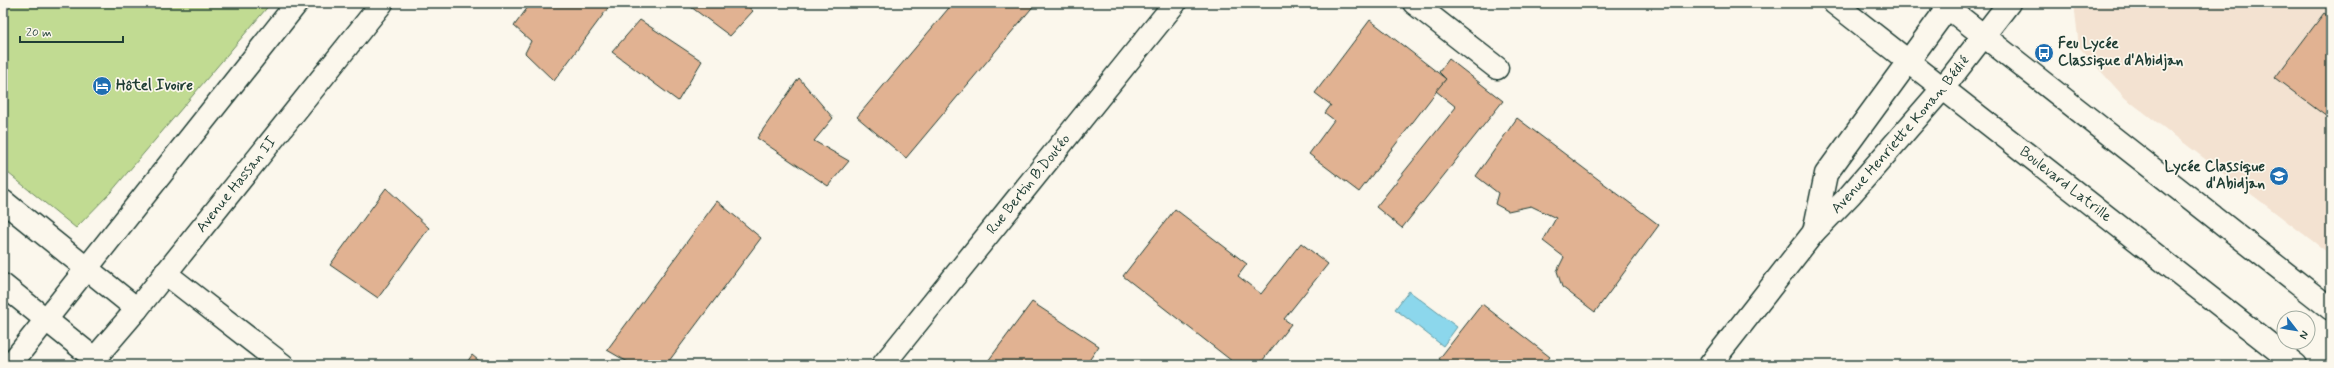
<svg xmlns="http://www.w3.org/2000/svg" width="2334" height="368" font-family="Mynerve,sans-serif">
<rect width="100%" height="100%" fill="#fbf7ec"/>
<filter id="ink" filterUnits="userSpaceOnUse"><feTurbulence type="fractalNoise" baseFrequency=".025" numOctaves="2"/><feDisplacementMap in="SourceGraphic" scale="8" xChannelSelector="R" yChannelSelector="G"/><feConvolveMatrix kernelMatrix="1 2 1 2 8 2 1 2 1" color-interpolation-filters="sRGB"/></filter>
<g filter="url(#ink)">
<polygon fill="#f3e2d1" points="2074,3 2331,3 2331,255 2125,98 2079,47"/>
<polygon fill="#c1db92" stroke="#708c63" points="3,3 271,3 111,192 76,228 3,169"/>
<polygon fill="#8cd7ec" stroke="#6099a2" points="1409,291 1457,327 1443,346 1395,309"/>
<g fill="#e1b292" stroke="#1f3d34">
<polygon points="531,3 611,4 554,81 525,53 531,41 514,26"/>
<polygon points="694,3 744,3 753,11 730,36 691,7"/>
<polygon points="953,3 1036,3 906,158 857,117"/>
<polygon points="2324,13 2331,18 2331,120 2275,78"/>
<polygon points="640,20 702,61 678,101 612,52"/>
<polygon points="1370,20 1446,79 1359,192 1309,154 1334,120 1325,113 1331,105 1315,93"/>
<polygon points="1449,59 1503,101 1402,228 1376,207 1456,107 1436,91 1446,79 1439,72"/>
<polygon points="799,78 833,118 814,141 849,161 828,186 757,138"/>
<polygon points="1517,118 1659,225 1595,312 1562,287 1557,271 1564,257 1543,241 1556,218 1531,206 1508,211 1495,204 1498,193 1476,176"/>
<polygon points="386,188 429,228 378,298 330,265"/>
<polygon points="717,201 761,238 666,365 633,365 607,350"/>
<polygon points="1175,209 1247,264 1238,276 1261,294 1301,243 1328,264 1284,319 1291,324 1259,365 1237,365 1123,276"/>
<polygon points="1032,302 1099,346 1086,365 985,365"/>
<polygon points="1482,304 1550,357 1544,365 1447,365 1439,359"/>
<polygon points="472,355 484,365 465,365"/>
</g>
<g fill="none" stroke-linecap="round" stroke-linejoin="round">
<g stroke="#1f3d34" stroke-width="25">
<g id="minor">
<polyline points="1414,3 1497,68"/>
<path id="s1" d="M1834,3L2296,365"/>
<polyline points="1942,3 2331,309"/>
<polyline points="3,201 137,309"/>
<polyline points="1814,232 1826,174 1951,3"/>
<polyline points="165,273 283,365"/>
<polyline points="3,285 95,359"/>
<polyline points="10,365 297,3"/>
<path id="s2" d="M89,365L137,309L382,3"/>
<path id="s3" d="M883,365L1175,3"/>
<path id="s4" d="M1710,365L1814,232L1850,195L1943,88L2009,3"/>
</g>
</g>
<use href="#minor" stroke="#fbf7ec" stroke-width="22"/>
</g>
</g>
<defs>
<g id="bus-disc" transform="scale(1)"><circle r="9.5" fill="#1f6fb2" stroke="#fbf7ec"/><path d="M-5-6H5V4H4V6H2V4H-2V6H-4V4H-5ZM-3.5-4V0h7V-4ZM-3.5 1.2v1.5H-2V1.2ZM2 1.2v1.5H3.5V1.2Z" fill="#fff"/></g>
<g id="hotel-disc" transform="scale(1)"><circle r="9.5" fill="#1f6fb2" stroke="#fbf7ec"/><path d="M-6-4.5h1.5V1H6V5H4.5V3h-9V5H-6ZM-4 0a1.8 1.8 0 1 1 3.6 0ZM.5 0V-2.5h3Q6-2.5 6 0Z" fill="#fff"/></g>
<g id="school-disc" transform="scale(1)"><circle r="9.5" fill="#1f6fb2" stroke="#fbf7ec"/><path d="M0-5L7-2L0 1L-7-2ZM-4 1L0 2.5L4 1V4Q0 6-4 4Z" fill="#fff"/></g>
</defs>
<g fill-rule="evenodd">
<use href="#bus-disc" x="2044" y="53"/>
<use href="#hotel-disc" x="102" y="86"/>
<use href="#school-disc" x="2279" y="176"/>
</g>
<g text-anchor="middle" dominant-baseline="central" stroke-width="3.5" stroke-linejoin="round" paint-order="stroke">
<g font-size="15" font-weight="bold" fill="#1f3d34" stroke="#fbf7ec" text-anchor="start">
<text x="2058" y="44">Feu Lycée<tspan x="2058" dy="17">Classique d'Abidjan</tspan></text>
<text x="116" y="86">Hôtel Ivoire</text>
<text x="2265" y="167" text-anchor="end">Lycée Classique<tspan x="2265" dy="17">d'Abidjan</tspan></text>
</g>
<g font-size="15" fill="#1f3d34" stroke="#fbf7ec">
<text stroke="none"><textPath href="#s4" startOffset="299">Avenue Henriette Konan Bédié</textPath></text>
<text stroke="none"><textPath href="#s3" startOffset="232">Rue Bertin B.Doutéo</textPath></text>
<text stroke="none"><textPath href="#s1" startOffset="294">Boulevard Latrille</textPath></text>
<text stroke="none"><textPath href="#s2" startOffset="233">Avenue Hassan II</textPath></text>
</g>
</g>
<rect width="2334" height="368" fill="none" stroke="#fbf7ec" stroke-width="16"/>
<rect x="8" y="8" width="2318" height="352" fill="none" stroke="#1f3d34" stroke-width="1.5" filter="url(#ink)"/>
<g transform="translate(2296 330) rotate(121)"><circle r="19" fill="#fbf7ec" stroke="#a3ada2"/>
<path d="M0-3L7 15L0 10L-7 15Z" fill="#1f6fb2"/>
<text y="-6" font-size="11" font-weight="bold" text-anchor="middle" fill="#1f3d34">N</text>
</g>
<path d="M20 36v6h103v-6" fill="none" stroke="#1f3d34" stroke-width="2"/>
<text x="26" y="36" font-size="12" fill="#1f3d34" stroke="#fbf7ec" stroke-width="3" paint-order="stroke">20 m</text>
</svg>
